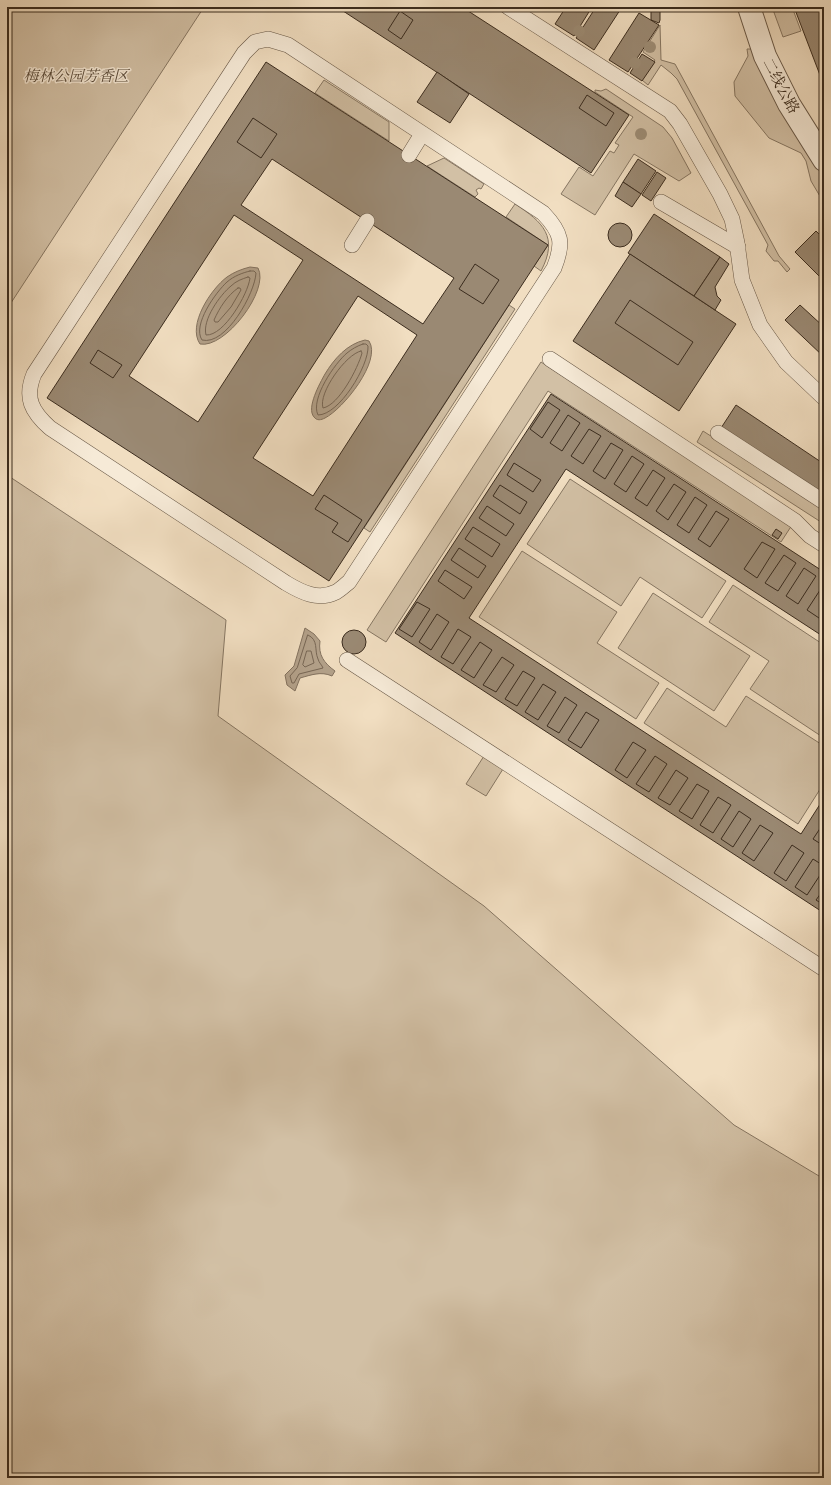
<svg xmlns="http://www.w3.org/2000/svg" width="831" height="1485" font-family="'IM FELL French Canon','Noto Serif SC',serif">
<rect width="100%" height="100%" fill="#f1dec1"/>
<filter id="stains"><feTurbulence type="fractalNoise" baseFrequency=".005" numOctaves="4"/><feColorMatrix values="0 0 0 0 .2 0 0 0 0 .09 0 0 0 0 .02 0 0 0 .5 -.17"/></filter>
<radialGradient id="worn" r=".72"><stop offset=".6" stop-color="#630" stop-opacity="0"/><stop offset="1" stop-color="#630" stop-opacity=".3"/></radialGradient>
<g fill="#d2c0a5" stroke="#867662">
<polygon points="7,7 204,7 7,309"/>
<polygon points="772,7 792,7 801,31 783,37"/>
<polygon points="660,25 661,60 675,64 779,256 790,269 787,272 778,261 774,261 766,251 768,245 677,79 671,73 661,65 648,85 642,80 655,60 643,52"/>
<polygon points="747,49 753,49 824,174 824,203 811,181 806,161 801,153 769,138 735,96 734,82 748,56"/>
<polygon points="324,80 389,122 389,141 315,93"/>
<polygon points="606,89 663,127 672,138 691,173 679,181 634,154 595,215 561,194 579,167 593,176 610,151 614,153 619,145 615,143 633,117 595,92 595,90 601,91"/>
<polygon points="444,158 484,184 481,189 479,188 476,190 478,194 475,197 427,166"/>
<path d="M515,204C543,222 559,237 541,271L534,266L548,245L506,217Z"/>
<polygon points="509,305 515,309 370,532 364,528"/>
<polygon points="541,362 792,525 781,542 548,391 386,642 367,630"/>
<polygon points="703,431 824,509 824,524 697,442"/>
<polygon points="7,475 226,620 218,716 484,906 734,1125 824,1179 824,1478 7,1478"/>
<polygon points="570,479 726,581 702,618 640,577 621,606 527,544"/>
<polygon points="522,551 617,612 597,643 659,683 636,719 479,617"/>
<polygon points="733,585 824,645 824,738 750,689 769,661 709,622"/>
<polygon points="653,593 750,656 714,711 618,648"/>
<polygon points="667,688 726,727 746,696 824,746 824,783 798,824 644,723"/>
<polygon points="484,756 503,769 486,796 466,784"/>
</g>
<g fill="#b3a18a" stroke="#83725f">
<path d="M250,267L258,268C270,290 225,349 200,344C187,325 211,289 227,277C234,272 242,269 250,267Z"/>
<path d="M365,340L369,341C382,361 343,409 325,418C321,420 317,421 314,417C306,408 320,383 325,374C334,359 347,344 365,340Z"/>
<path d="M305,628L314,634L320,641C318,655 324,663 335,671L332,676C321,671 311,675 300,678L295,691L287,685L285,675L294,666Z"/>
</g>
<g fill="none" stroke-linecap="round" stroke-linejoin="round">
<g stroke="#776654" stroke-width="1">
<path d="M250,271H254L256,273C255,293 226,346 202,340C192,325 216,292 227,282C234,276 242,273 250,271Z"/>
<path d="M248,277L250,278C248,294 224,336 206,335C202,320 220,295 231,286C236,281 242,279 248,277Z"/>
<path d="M238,288H240L241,290L231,307L218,322H215L214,320C220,307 227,296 238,288Z"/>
<path d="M363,344H366L368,346C369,366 339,415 318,415C310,399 335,363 347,353C352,349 357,346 363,344Z"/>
<path d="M361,351L362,353C358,368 339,405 323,408C318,393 346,354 361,351Z"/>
<path d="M308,635C319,640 314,650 318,659C319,663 322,665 323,668L299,674L294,683H292L290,676L297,668Z"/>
<polygon points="307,651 311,651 314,663 305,667 303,665"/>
</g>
</g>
<g fill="#9a8973" stroke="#3b2c1e" fill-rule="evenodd">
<polygon points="249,7 265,7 264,8 254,10"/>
<polygon points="337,7 462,7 629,115 591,173"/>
<polygon points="566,7 592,7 574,36 555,24"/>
<polygon points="596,7 622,7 594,50 576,38"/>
<polygon points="651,7 660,7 660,20 659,23 651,20"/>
<polygon points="794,7 824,7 824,83 823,83"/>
<polygon points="400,11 413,20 401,39 388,30"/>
<polygon points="639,13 659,25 628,72 609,60"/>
<polygon points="642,54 655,62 642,81 630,73"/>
<path d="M266,62L548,245L329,581L47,398ZM272,159L454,278L423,324L241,205ZM234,215L303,260L198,422L129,376ZM358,296L417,335L313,496L253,458Z"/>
<polygon points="437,72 469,94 450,123 417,102"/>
<polygon points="587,95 614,113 606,126 579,108"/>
<polygon points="253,118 277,134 261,158 237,142"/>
<polygon points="638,159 656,171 641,194 623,182"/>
<polygon points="657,172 666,178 651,201 642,195"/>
<polygon points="623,182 641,194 632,207 615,196"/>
<polygon points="654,214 720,257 694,296 628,253"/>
<circle cx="620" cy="235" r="12"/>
<polygon points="816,231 824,239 824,281 795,252"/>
<polygon points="630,254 736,324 679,411 573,341"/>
<polygon points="720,257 729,264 715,287 717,296 721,300 715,310 694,296"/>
<polygon points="475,264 499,280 483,304 459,289"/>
<polygon points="630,300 693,342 678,365 615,323"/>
<polygon points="800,305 824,327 824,357 785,320"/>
<polygon points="98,350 122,365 113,378 90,363"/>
<polygon points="551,394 824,572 824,637 566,469 469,618 801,834 824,798 824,913 395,633"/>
<polygon points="548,402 560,410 542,438 530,429"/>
<polygon points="736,405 824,464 824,496 721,428"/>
<polygon points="568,415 580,423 562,451 550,443"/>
<polygon points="589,429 601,436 583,464 571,456"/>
<polygon points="611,443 623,450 605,479 593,471"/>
<polygon points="632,456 644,464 626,492 614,484"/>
<polygon points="514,463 541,480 533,492 507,475"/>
<polygon points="653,470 665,478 647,506 635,498"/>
<polygon points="674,484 686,492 668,520 656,511"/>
<polygon points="500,485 527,502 520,514 493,496"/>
<polygon points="324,495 362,520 348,542 332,532 338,523 315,509"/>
<polygon points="695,497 707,505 689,533 677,525"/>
<polygon points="487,506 514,524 506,536 479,518"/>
<polygon points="716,511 729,519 710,547 698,539"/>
<polygon points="473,527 500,544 492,557 465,539"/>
<polygon points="776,529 782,533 778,539 772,535"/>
<polygon points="762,542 775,549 757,578 744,569"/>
<polygon points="459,548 486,566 478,578 451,560"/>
<polygon points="784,555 796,563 778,591 765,583"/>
<polygon points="804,568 816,576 798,604 786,596"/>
<polygon points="445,570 472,587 464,599 438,581"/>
<polygon points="824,584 824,611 819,618 807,610"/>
<polygon points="417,602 430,609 412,637 399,629"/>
<polygon points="437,614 449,622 431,650 419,642"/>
<polygon points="458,629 471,637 453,664 441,657"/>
<circle cx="354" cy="642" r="12"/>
<polygon points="480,642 492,650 474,678 461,670"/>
<polygon points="502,657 514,665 496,692 483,685"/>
<polygon points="523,671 535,678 517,706 505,699"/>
<polygon points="543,684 556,692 538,720 525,712"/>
<polygon points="565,697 577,705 559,733 547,726"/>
<polygon points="586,712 599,720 581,748 568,740"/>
<polygon points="633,742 646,750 627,778 615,770"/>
<polygon points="655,756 667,764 649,792 636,784"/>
<polygon points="676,770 688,778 670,805 658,798"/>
<polygon points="697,784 709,791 692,819 679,811"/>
<polygon points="718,797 731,805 713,833 700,825"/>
<polygon points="739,811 751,819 733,847 721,839"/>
<polygon points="760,825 773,833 754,861 742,853"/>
<polygon points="821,827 824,829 824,846 813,839"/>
<polygon points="792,845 804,853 786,881 774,873"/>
<polygon points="813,859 824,866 824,869 807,895 795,887"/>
<polygon points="824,889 824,905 816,900"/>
</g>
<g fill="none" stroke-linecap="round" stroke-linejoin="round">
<g stroke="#685847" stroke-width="16">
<g id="service">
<polyline points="508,7 670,111 680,124 720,194 732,219 737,243 742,280 760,325 786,362 824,398"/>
<path d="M268,39L288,45L543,213C562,233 564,243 554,268L349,582C345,585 340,590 336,592C318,601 301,592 286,583L50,428C32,412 24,398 34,374L244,53L255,42Z"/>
<polyline points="409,155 422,134"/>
<polyline points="661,202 738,247"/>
<polyline points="352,245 367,221"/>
<polyline points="550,359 795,521 810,536 824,545"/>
<polyline points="718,433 824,502"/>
<polyline points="347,660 824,969"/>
</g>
</g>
<g stroke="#685847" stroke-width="24">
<polyline id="minor" points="749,7 765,56 789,104 824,160"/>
</g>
<use href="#service" stroke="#f6ead7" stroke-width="15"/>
<use href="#minor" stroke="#f6ead7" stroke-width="22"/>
</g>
<g fill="#9d8d76">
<circle cx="579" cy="31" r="6"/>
<circle cx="650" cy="47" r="6"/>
<circle cx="635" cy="63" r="6"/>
<circle cx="641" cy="134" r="6"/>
</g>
<g text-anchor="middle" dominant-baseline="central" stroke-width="3" stroke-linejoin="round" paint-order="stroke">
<g font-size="15" font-style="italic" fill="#594a39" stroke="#f6ead7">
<text x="76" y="76">梅林公园芳香区</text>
</g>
<g font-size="15" fill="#3b2c1e" stroke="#f6ead7">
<text transform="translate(781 86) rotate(62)">二线公路</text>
</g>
</g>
<rect width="831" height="1485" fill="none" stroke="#f1dec1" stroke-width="24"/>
<rect x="8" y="8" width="815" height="1469" fill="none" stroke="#3b2c1e" stroke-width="2"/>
<rect x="12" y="12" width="807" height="1461" fill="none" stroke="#3b2c1e"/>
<rect width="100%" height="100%" filter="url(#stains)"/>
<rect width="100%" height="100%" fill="url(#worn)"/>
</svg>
